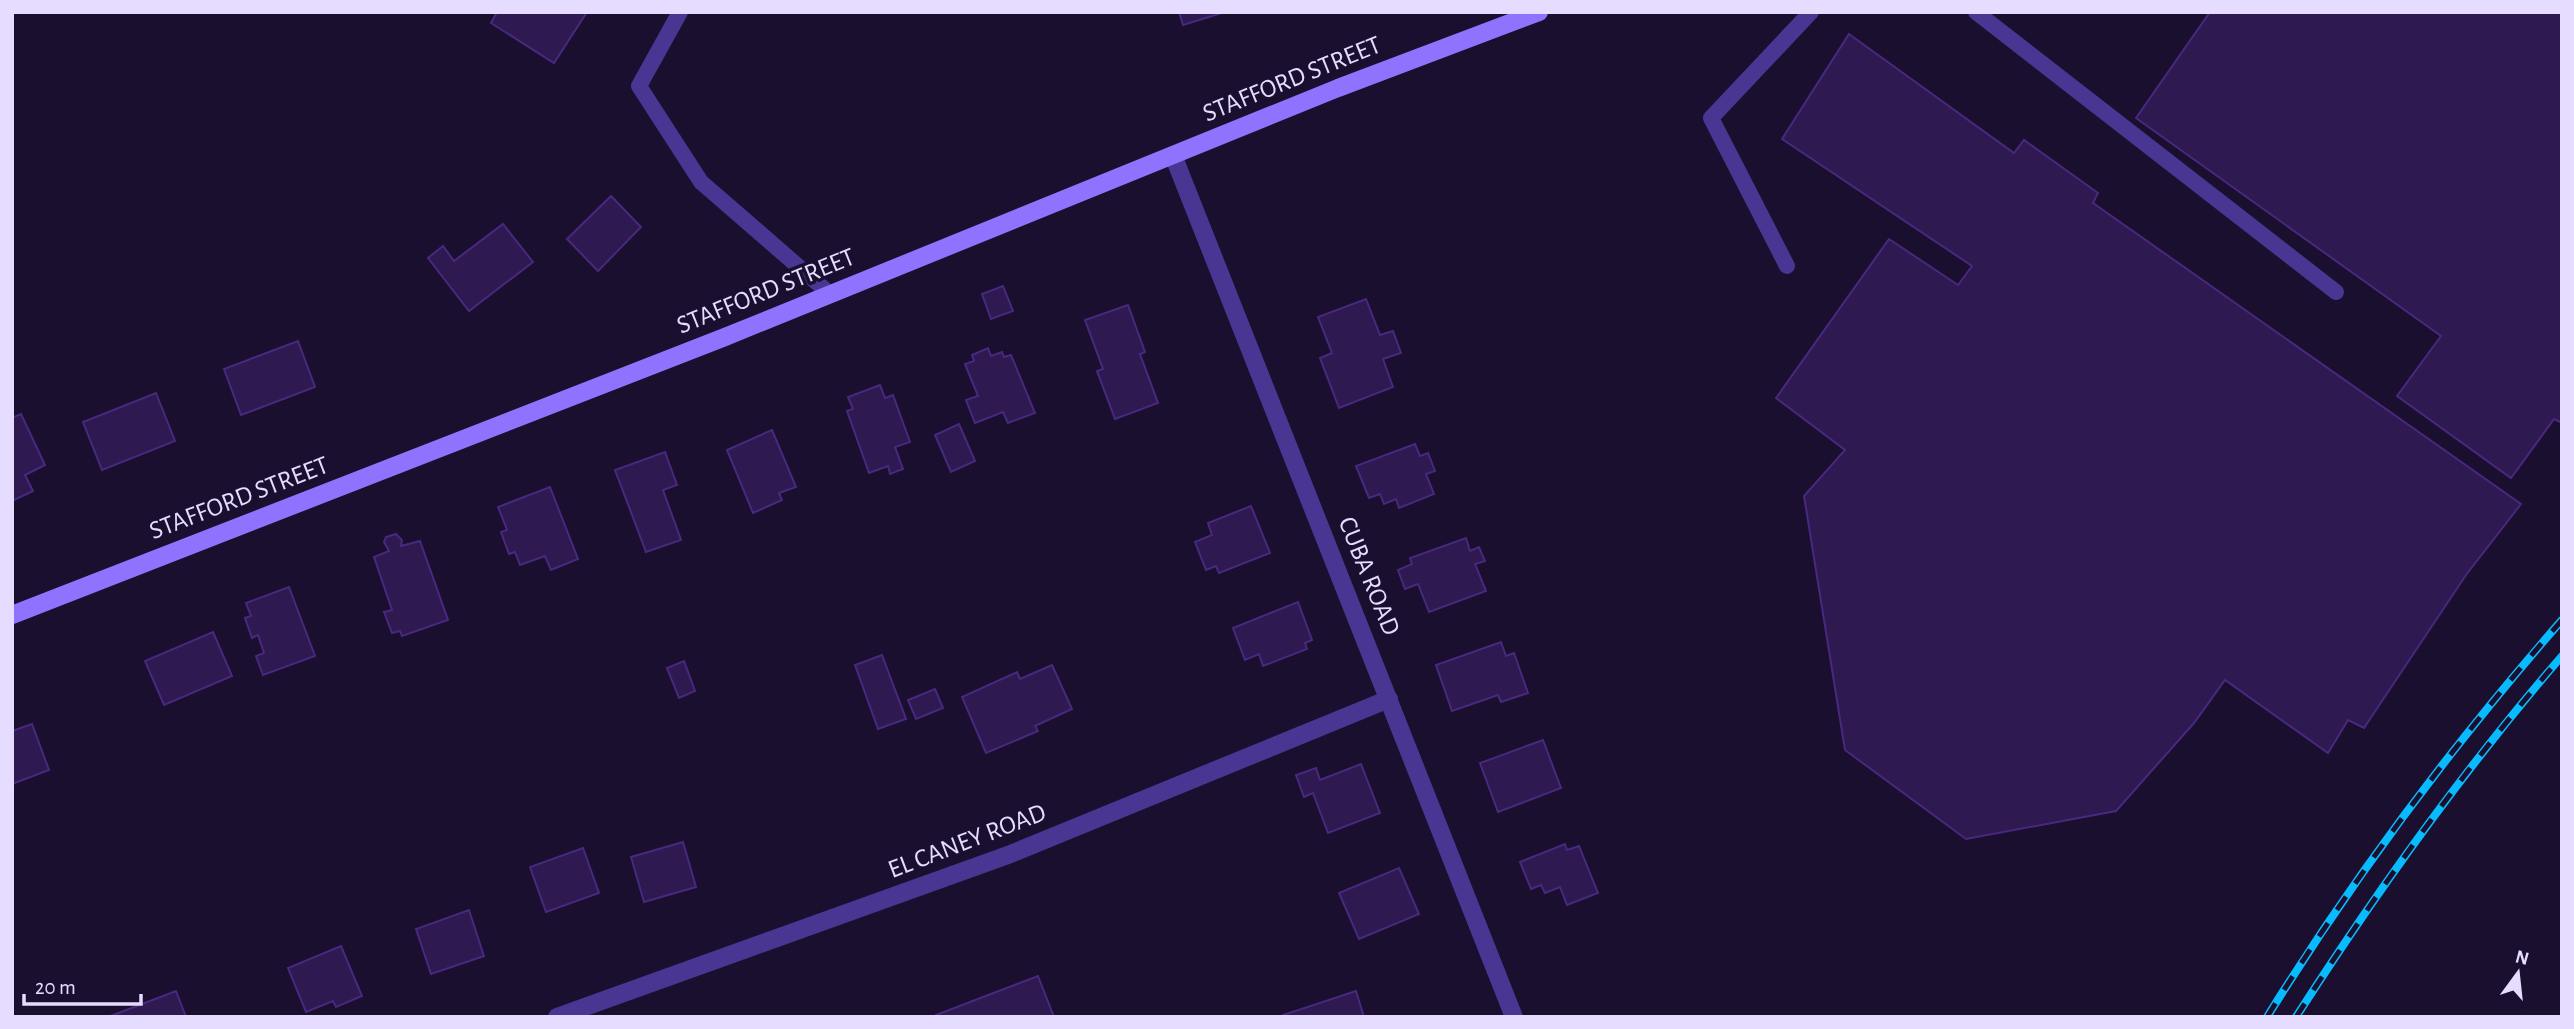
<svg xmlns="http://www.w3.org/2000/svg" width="2574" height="1029" font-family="'Alegreya Sans',sans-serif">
<rect width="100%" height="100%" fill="#1a0f2e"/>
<g fill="#2e1951" stroke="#49287f" stroke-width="2">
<polygon points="497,12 587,12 554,63 491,23"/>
<polygon points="1179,12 1225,12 1183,25"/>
<polygon points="2210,12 2562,12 2562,423 2554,419 2511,478 2397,396 2441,336 2136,118"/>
<polygon points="1849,34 2014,153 2024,140 2098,193 2093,203 2521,504 2466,575 2364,728 2348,720 2328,753 2225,680 2194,723 2116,811 1966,839 1845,750 1804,496 1845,450 1776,398 1889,239 1958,285 1972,266 1782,139"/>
<polygon points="611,196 641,227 598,271 567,239"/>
<polygon points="503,224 533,262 469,311 428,258 443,246 454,261"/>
<polygon points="1003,286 1013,311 991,319 982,294"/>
<polygon points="1366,299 1380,335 1393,331 1401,353 1383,359 1393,387 1339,408 1320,358 1332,353 1318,317"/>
<polygon points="1128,305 1145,352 1140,354 1158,403 1115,419 1097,371 1103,369 1085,320"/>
<polygon points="298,341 315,387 241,415 224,369"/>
<polygon points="988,348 991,356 1002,352 1004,357 1011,355 1035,413 1008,423 1003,412 975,423 966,400 978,396 965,364 974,361 972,355"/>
<polygon points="880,385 885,398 893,395 910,442 895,447 903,469 890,474 888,466 869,473 847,411 853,409 848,397"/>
<polygon points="156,393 175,441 102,470 83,422"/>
<polygon points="21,414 45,465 25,475 33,491 12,501 12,418"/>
<polygon points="959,424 975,461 951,472 935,435"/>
<polygon points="772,430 796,487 779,493 782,500 753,513 727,450"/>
<polygon points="1415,444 1420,456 1428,453 1435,471 1426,474 1434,494 1399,508 1396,499 1384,504 1380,494 1369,498 1356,466"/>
<polygon points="665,452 677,485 663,490 681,540 646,552 615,470"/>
<polygon points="550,487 578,559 551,570 545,556 520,565 515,552 509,554 501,532 507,530 498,507"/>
<polygon points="1251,506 1270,553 1219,573 1216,566 1206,570 1195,542 1212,535 1208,523"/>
<polygon points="396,534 402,540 401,546 420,541 448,620 402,636 400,631 392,633 384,612 392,610 374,557 389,551 384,542 386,537"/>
<polygon points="1466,538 1470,551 1479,547 1485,561 1475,564 1486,591 1429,612 1418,584 1405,589 1398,570 1412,564 1410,558"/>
<polygon points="289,587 315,656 263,675 256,656 264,653 258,635 252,638 245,618 251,616 246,603"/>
<polygon points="1298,602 1312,640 1305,643 1307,649 1263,666 1259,654 1245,660 1233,628"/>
<polygon points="213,632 232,676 164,705 145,661"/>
<polygon points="1501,642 1506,656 1514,653 1528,693 1501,702 1498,695 1452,711 1436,665"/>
<polygon points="882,655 906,719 878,729 855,665"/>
<polygon points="684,661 695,691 679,698 667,668"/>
<polygon points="1052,665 1072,709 1035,726 1038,731 986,753 962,697 1017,672 1020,679"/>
<polygon points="935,689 943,708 916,719 908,700"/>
<polygon points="32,724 49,770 12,784 12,731"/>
<polygon points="1543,740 1561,788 1498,812 1480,763"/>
<polygon points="1361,764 1380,813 1328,833 1313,793 1304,797 1296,775 1316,768 1320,780"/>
<polygon points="683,842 696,887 644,902 631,857"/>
<polygon points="1565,844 1567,850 1579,846 1598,893 1567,905 1560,887 1545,893 1541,885 1531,889 1520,862"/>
<polygon points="583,848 599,893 546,912 530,867"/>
<polygon points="1399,868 1419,914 1359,939 1339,893"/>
<polygon points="469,910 484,956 431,974 416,929"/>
<polygon points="341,946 362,996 336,1007 333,1001 306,1012 288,968"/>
<polygon points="1038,976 1054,1017 937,1017 936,1015"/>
<polygon points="176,991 186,1017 108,1017"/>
<polygon points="1356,991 1364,1017 1284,1017 1283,1015"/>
</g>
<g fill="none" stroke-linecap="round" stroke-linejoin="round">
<g stroke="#493592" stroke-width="16">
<polyline points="680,12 639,86 701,182 830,294"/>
<polyline points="1976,12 2336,292"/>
<polyline points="1787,266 1711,118 1811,12"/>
</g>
<g stroke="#493592" stroke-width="18">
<polyline points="1173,155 1514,1017"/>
<polyline points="557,1017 1008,855 1389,699"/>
</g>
<polyline stroke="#8f73ff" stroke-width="18" points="12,615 725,337 1338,88 1539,12"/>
<g stroke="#08bbff" stroke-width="8">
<g id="rail">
<path d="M2267,1017C2354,877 2454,743 2562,620"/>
<path d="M2296,1017C2377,891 2464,769 2562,656"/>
</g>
</g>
<use href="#rail" stroke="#1a0f2e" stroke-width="5" stroke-dasharray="16" stroke-linecap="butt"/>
</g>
<g text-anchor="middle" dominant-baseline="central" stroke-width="7" stroke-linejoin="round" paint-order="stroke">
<g font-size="26" fill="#e6dcff" stroke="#1a0f2e">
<text transform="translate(1292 79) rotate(-22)">STAFFORD STREET</text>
<text transform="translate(766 291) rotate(-22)">STAFFORD STREET</text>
<text transform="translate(239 498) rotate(-21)">STAFFORD STREET</text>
<text transform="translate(1369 576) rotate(68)">CUBA ROAD</text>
<text transform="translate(967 841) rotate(-21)">EL CANEY ROAD</text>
</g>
</g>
<rect width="2574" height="1029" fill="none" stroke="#e6dcff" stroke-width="28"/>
<g transform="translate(2518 973) rotate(15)" stroke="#1a0f2e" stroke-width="5" paint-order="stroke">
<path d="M0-5L12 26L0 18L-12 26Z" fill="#e6dcff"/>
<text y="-10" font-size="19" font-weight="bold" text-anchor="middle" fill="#e6dcff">N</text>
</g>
<path d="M24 994v10h117v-10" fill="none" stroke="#e6dcff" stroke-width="3.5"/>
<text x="35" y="994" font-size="21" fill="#e6dcff" stroke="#1a0f2e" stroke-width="5" paint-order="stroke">20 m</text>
</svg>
